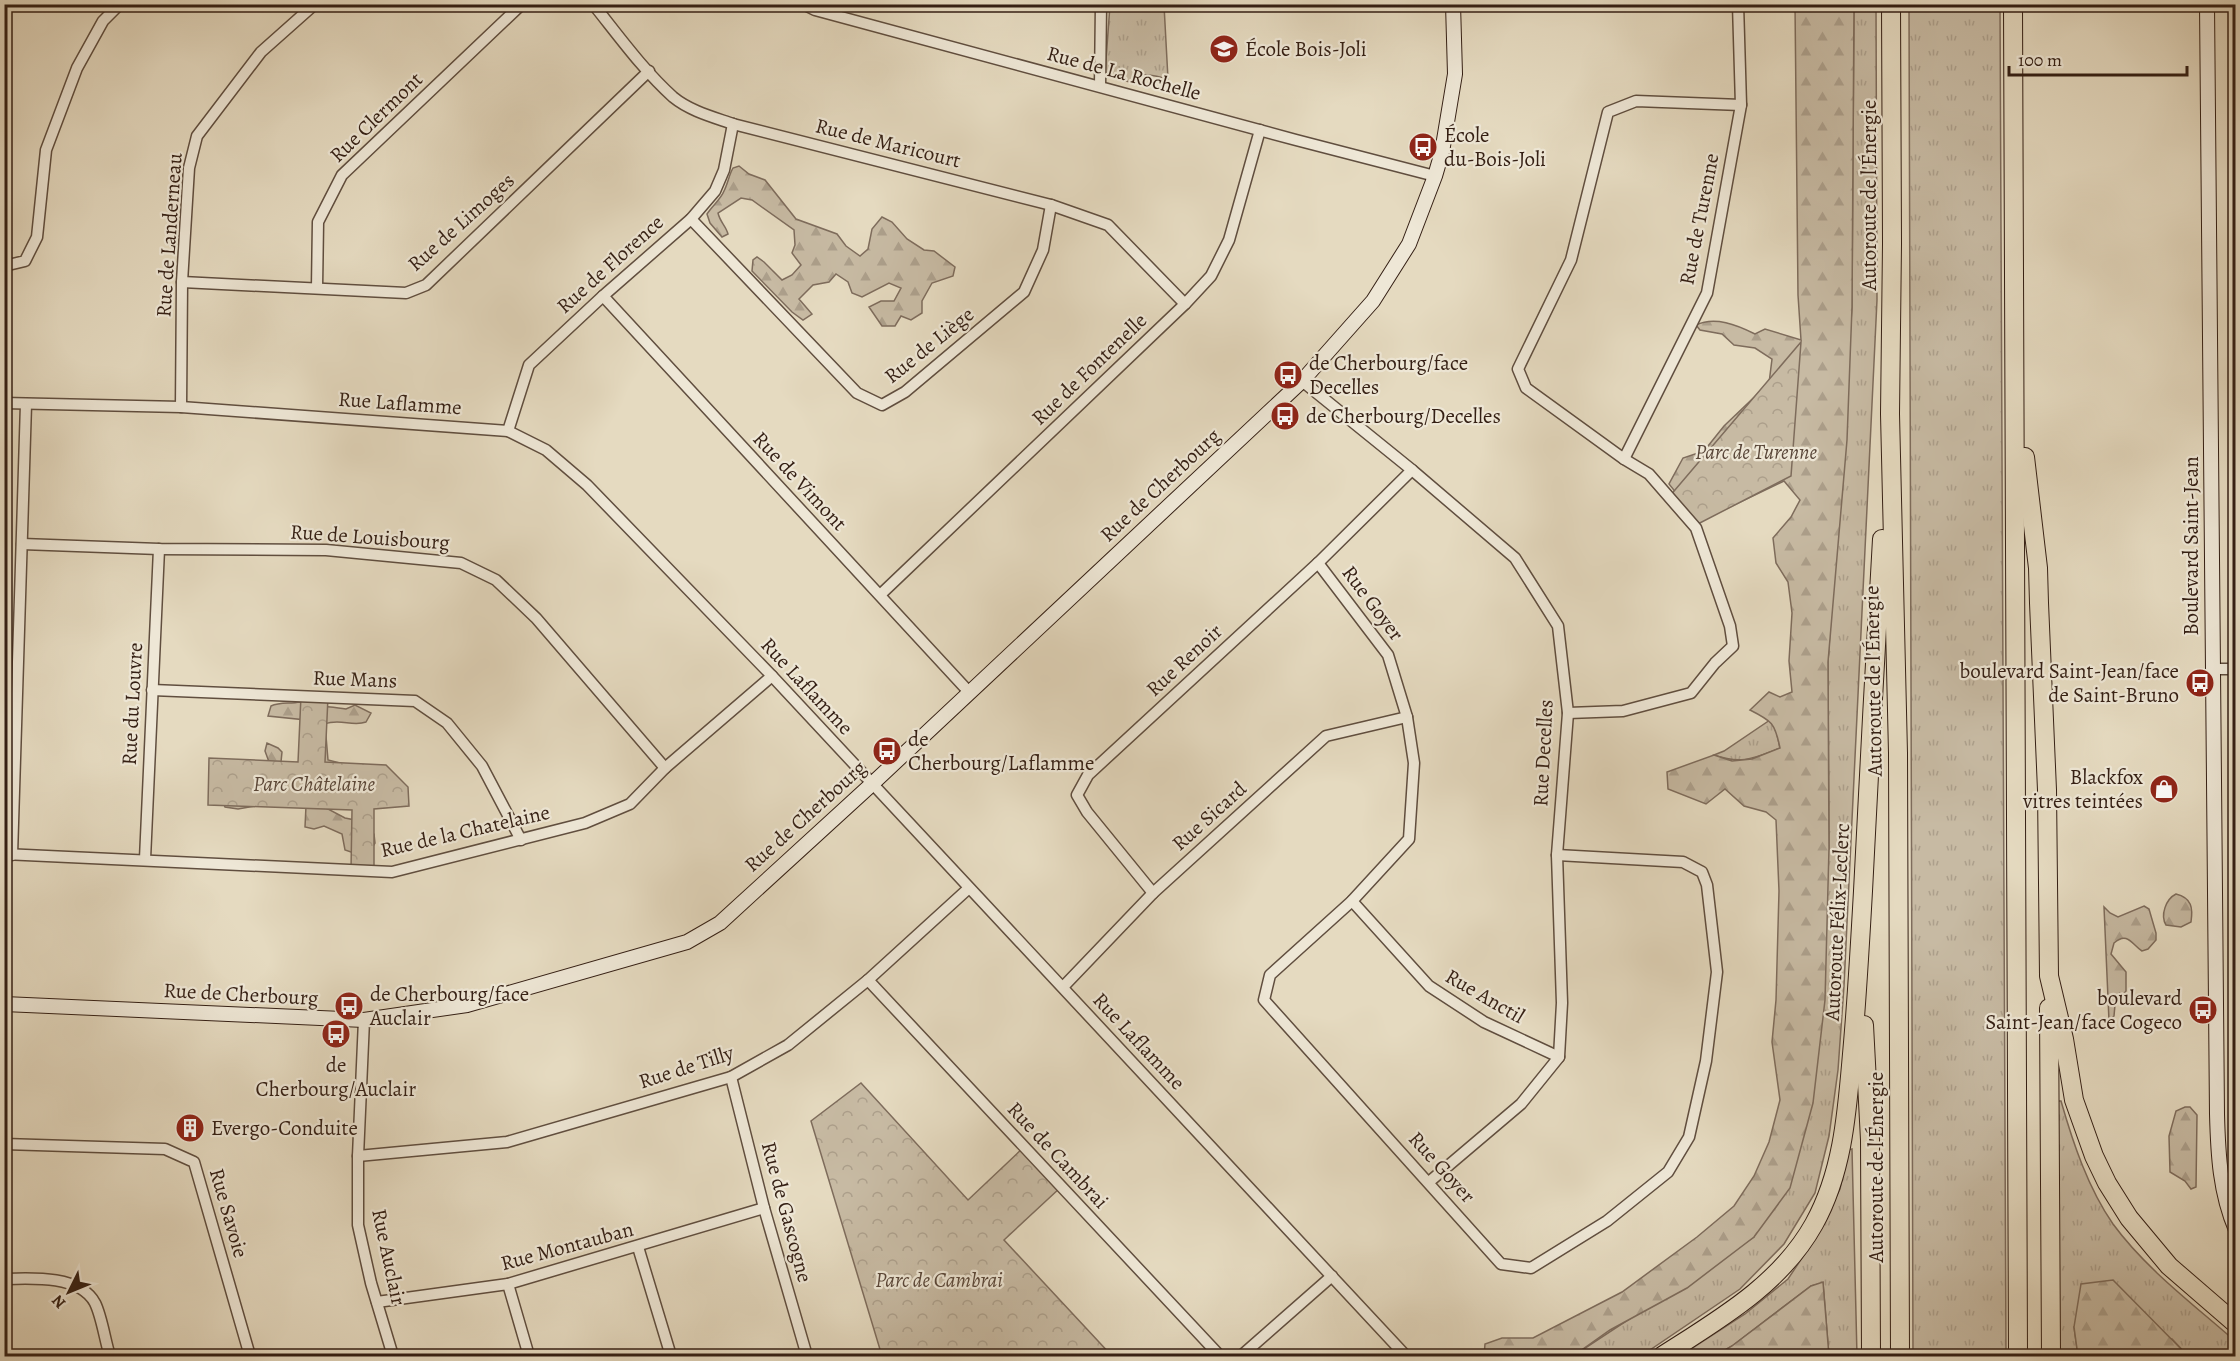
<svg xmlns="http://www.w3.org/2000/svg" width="2240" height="1361" font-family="Alegreya,serif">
<defs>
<pattern id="grass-tufts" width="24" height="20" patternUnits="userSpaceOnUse" patternTransform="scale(1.5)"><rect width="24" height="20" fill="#c7baa3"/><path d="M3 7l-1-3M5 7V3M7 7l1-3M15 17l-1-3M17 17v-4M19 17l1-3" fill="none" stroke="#ac9f8b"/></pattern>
<pattern id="forest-firs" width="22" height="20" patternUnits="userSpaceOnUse" patternTransform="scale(1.5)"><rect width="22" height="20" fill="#c7baa3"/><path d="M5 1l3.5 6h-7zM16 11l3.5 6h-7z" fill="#ac9f8b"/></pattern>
<pattern id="park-crowns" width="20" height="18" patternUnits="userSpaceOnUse" patternTransform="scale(1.5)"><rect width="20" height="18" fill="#c7baa3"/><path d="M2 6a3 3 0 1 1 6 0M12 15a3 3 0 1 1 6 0" fill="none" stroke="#ac9f8b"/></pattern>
</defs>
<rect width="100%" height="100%" fill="#e5dac0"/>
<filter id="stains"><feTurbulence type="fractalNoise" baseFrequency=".00333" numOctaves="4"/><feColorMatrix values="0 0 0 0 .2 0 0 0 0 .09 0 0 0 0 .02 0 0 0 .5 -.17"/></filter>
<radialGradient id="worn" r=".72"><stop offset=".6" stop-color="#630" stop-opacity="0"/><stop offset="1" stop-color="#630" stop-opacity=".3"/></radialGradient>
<g fill="url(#grass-tufts)" stroke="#7e6c5c" stroke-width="1.5">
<path d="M1110,5H1164L1168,79C1154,76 1140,70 1129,82L1105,74Z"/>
<polygon points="1854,5 1876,5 1877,300 1844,986 1838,1070 1829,1136 1815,1193 1784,1244 1740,1289 1641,1356 1573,1356 1754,1237 1829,848 1828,662 1852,307"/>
<polygon points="1909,5 2000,5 2006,1356 1913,1356"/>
<path d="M1770,720L1776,730L1780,748C1754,758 1742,765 1714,755L1724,751Z"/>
<path d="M2057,1101H2061C2073,1143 2088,1188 2113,1224C2146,1269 2193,1304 2235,1341V1356H2188L2172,1339L2074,1327L2078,1356H2058Z"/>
<polygon points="1852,1149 1857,1356 1829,1356 1823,1283 1811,1286 1732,1346 1715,1356 1680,1356 1745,1314 1788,1279 1816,1237 1840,1189 1848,1150"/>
</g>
<g fill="url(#forest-firs)" stroke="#7e6c5c" stroke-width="1.5">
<path d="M1795,5H1854L1852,307L1847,440L1828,662L1829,848L1825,1000L1813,1103L1790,1188L1754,1237L1687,1288L1610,1330L1573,1356H1484L1485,1344L1502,1338H1533L1622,1292L1697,1237L1734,1206L1754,1176L1769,1142L1780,1100L1772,1042L1776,1000L1779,891L1776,820L1766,812L1744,806L1725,789L1706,804L1668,789L1667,772L1714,755L1732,761L1752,759L1780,748C1775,723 1772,721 1750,710L1769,692L1780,697L1792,692L1789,661L1792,613L1788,582L1776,563L1773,538L1791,517L1800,500L1784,481L1705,519L1693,514L1669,484L1683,458L1704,451L1724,426L1769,383L1772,359L1755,348L1734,345L1722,334L1700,330L1696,325C1715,316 1737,325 1755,334L1765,329L1801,340L1798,295Z"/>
<path d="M739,166L749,174L765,180L796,219L837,234L846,246L860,256L868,249L872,229L882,217L892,222L907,239L924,250L934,251L955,267L953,276L932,283L922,301V313L911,320L901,316L895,326H882L869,307L881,301H894L901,288L889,283L862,297L852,293L848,282L836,274L829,282L813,285L799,299L812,314L803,320L792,312L752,271L753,260L757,257L764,262L782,280L792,275L801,265L792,253L795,245L794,230L752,200L741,198L718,213C720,222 726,226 728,234L722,237L710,223L707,214C712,206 721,199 724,191C728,183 729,175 733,168Z"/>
<path d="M300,702C315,707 331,706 346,709L355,705L371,713L366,722C353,727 339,718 325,724L328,760L340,763L324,807L345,818L355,820L366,832L374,834L375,843L372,848L351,852L345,850L342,834L324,826L314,829L305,827L306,806H255L238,809L225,807L221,797L269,762L265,751L267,743L278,748L282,752L281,762L286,765L303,761L306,720L268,716L271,706C280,702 290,704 300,702Z"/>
<path d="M2176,894C2192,898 2193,908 2191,922L2181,927L2166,925C2160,915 2166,899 2176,894Z"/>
<path d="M2144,906L2149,909L2156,933V940L2148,949L2142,951C2132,945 2128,931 2114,943L2111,954L2126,972V991L2115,1005L2114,1016L2109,1021L2104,907L2110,913L2118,917Z"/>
<polygon points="2185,1107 2190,1107 2197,1115 2196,1187 2191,1189 2185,1181 2170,1172 2169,1136 2176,1111"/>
<polygon points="2113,1280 2188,1356 2078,1356 2074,1327 2081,1284"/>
<polygon points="1823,1282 1829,1356 1715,1356 1732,1346 1811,1286"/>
</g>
<g fill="url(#park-crowns)" stroke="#7e6c5c" stroke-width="1.5">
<polygon points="1801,342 1791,476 1694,526 1669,497"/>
<polygon points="301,696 328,697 325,762 386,765 408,787 409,806 374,809 374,871 351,870 352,810 208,805 209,758 298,762"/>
<polygon points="861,1083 968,1200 1024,1147 1061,1187 1004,1240 1112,1356 882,1356 811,1121"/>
</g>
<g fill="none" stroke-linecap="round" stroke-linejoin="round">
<g stroke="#604e3f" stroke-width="13">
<g id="street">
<path d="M593,4C618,35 643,70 673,97C690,111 713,117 733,124L1051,205L1108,225L1185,304"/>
<polyline points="803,4 815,10 1296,140 1435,176"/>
<polyline points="1100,86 1101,4"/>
<polyline points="691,219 857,393 882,405 905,392 1024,292 1043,250 1051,205"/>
<polyline points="4,266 25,261 37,237 46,150 77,68 103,21 120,4"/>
<polyline points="182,282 406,293 426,285 649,71"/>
<polyline points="317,288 318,222 342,175 522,4"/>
<polyline points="603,296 969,692"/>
<polyline points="1302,381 1412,470 1515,558 1558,626 1568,713 1557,855 1562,1003 1559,1057 1521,1104 1429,1182"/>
<polyline points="4,403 181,407 508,431 546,450 587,485 772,676 1406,1356"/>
<polyline points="181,407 182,282 189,168 197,136 261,52 315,4"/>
<polyline points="508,431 529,365 603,296 691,219 715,191 724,170 733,124"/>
<polyline points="1624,459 1707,293 1741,105 1738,4"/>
<polyline points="22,544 159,549 326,550 461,563 496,580 536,618 665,768"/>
<polyline points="1318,563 1388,655 1407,717 1414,763 1409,839 1352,901 1270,975 1264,1000 1501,1264 1531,1268 1607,1221 1668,1172 1689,1137 1706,1061 1717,972 1707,885 1702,872 1683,862 1557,855"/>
<polyline points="880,595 1185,304 1211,276 1229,240 1260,130"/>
<polyline points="2213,669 2236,669"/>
<polyline points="152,690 415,701 447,723 482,766 521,840"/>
<polyline points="1568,713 1623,711 1691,693 1715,663 1733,646 1730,626 1696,528 1649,474 1624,459 1526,388 1518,369 1571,260 1608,112 1636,101 1741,105"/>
<polyline points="4,854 392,872 585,823 630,804 665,768 772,676"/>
<polyline points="12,855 26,404"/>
<polyline points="145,859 159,549"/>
<polyline points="1153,893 1087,812 1077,795 1088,775 1318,563 1412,470"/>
<polyline points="1352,901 1429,986 1484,1022 1559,1057"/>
<polyline points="868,980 1220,1356"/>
<polyline points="1063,987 1153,893 1326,736 1407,717"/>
<polyline points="364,1020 358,1156 358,1225 371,1283 393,1356"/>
<polyline points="731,1077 764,1208 807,1356"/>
<polyline points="4,1144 165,1149 194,1162 250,1356"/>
<polyline points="358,1156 507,1142 731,1077 788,1045 868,980 969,888"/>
<polyline points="638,1247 671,1356"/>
<path d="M4,1279C31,1278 80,1275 95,1303C102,1317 105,1341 110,1356"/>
<polyline points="508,1284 529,1356"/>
<polyline points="377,1302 508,1284 764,1208"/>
<polyline points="1241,1356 1332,1276"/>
</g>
</g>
<g stroke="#341f14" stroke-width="16">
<g id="secondary">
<path d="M2207,4L2217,1114C2218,1154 2220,1193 2236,1230"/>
<polyline points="4,1004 364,1020 467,1005 687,942 720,923 872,784 1302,381 1373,301 1409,244 1435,176 1442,152 1455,74 1453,4"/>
</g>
</g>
<g stroke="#341f14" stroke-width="20">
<g id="highway">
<polyline points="1891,4 1892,244 1890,414 1898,753 1900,1356"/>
<polyline points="2013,4 2018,1356"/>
<polyline points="2025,457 2038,568 2039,603 2047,790 2049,976 2064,1039 2074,1100 2094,1156 2107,1183 2129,1218 2169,1266 2236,1324"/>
<polyline points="2049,1008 2051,1356"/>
<polyline points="1864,1025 1870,1140 1871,1356"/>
<path d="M1662,1356C1718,1320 1780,1285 1814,1224C1843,1172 1847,1112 1852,1054C1857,999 1860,945 1863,891C1869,774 1875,656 1882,539"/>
</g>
</g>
<use href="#street" stroke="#eee7d6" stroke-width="10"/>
<use href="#secondary" stroke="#eee7d6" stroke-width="14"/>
<use href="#highway" stroke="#e5dac0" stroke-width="18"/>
</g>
<defs>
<g id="school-disc" transform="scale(1.5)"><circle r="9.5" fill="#8f2418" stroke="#eee7d6"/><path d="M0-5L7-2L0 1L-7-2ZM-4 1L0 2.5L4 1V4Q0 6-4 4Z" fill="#fff"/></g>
<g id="bus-disc" transform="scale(1.5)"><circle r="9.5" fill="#8f2418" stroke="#eee7d6"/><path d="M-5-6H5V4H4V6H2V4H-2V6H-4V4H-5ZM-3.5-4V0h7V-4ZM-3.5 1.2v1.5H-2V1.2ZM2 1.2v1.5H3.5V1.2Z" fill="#fff"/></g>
<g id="shop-disc" transform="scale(1.5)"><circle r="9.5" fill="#8f2418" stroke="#eee7d6"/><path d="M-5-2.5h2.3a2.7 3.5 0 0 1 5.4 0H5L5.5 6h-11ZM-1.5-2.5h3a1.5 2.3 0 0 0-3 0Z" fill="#fff"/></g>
<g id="building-disc" transform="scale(1.5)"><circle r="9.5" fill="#8f2418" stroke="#eee7d6"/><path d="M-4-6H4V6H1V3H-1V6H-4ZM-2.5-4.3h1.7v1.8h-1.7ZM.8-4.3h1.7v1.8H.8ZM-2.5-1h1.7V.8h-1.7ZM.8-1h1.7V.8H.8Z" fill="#fff"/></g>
</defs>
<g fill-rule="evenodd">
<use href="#school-disc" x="1224" y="49"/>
<use href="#bus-disc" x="1423" y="147"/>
<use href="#bus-disc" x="1288" y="375"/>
<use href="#bus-disc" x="1285" y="416"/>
<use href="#bus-disc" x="2200" y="683"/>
<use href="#bus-disc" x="887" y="751"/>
<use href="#shop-disc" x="2164" y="789"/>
<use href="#bus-disc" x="349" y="1006"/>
<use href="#bus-disc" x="2203" y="1010"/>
<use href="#bus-disc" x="336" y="1034"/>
<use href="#building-disc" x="190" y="1128"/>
</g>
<g text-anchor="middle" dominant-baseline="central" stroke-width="4.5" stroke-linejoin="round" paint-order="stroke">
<g font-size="21" fill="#341f14" stroke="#eee7d6" text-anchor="start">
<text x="1245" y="49">École Bois-Joli</text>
<text x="1444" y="135">École<tspan x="1444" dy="24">du-Bois-Joli</tspan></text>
<text x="1309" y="363">de Cherbourg/face<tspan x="1309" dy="24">Decelles</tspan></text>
<text x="1306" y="416">de Cherbourg/Decelles</text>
<text x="2179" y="671" text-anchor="end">boulevard Saint-Jean/face<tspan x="2179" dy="24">de Saint-Bruno</tspan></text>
<text x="908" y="739">de<tspan x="908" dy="24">Cherbourg/Laflamme</tspan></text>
<text x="2143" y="777" text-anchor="end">Blackfox<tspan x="2143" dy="24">vitres teintées</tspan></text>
<text x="370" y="994">de Cherbourg/face<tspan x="370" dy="24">Auclair</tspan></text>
<text x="2182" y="998" text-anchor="end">boulevard<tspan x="2182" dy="24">Saint-Jean/face Cogeco</tspan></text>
<text x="336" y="1065" text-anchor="middle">de<tspan x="336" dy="24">Cherbourg/Auclair</tspan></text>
<text x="211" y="1128">Evergo-Conduite</text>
</g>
<g font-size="21" fill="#341f14" stroke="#eee7d6">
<text transform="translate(1124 73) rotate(15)">Rue de La Rochelle</text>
<text transform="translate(376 117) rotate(-44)">Rue Clermont</text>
<text transform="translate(888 143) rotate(14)">Rue de Maricourt</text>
<text transform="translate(1869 195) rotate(-90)">Autoroute de l'Énergie</text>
<text transform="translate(1699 219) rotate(-79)">Rue de Turenne</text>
<text transform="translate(461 222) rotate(-42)">Rue de Limoges</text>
<text transform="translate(169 235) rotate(-86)">Rue de Landerneau</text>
<text transform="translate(610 264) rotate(-42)">Rue de Florence</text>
<text transform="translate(929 345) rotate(-39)">Rue de Liège</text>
<text transform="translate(1089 369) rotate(-44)">Rue de Fontenelle</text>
<text transform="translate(400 403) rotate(4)">Rue Laflamme</text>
<text transform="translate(800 481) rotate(47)">Rue de Vimont</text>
<text transform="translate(1160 485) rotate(-43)">Rue de Cherbourg</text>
<text transform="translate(370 537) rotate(4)">Rue de Louisbourg</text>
<text transform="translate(2191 546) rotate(-90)">Boulevard Saint-Jean</text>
<text transform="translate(1373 603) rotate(53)">Rue Goyer</text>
<text transform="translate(1184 660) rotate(-43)">Rue Renoir</text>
<text transform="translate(355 679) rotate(2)">Rue Mans</text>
<text transform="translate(1873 681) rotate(-91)">Autoroute de l'Énergie</text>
<text transform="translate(807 686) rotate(47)">Rue Laflamme</text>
<text transform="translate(132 704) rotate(-87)">Rue du Louvre</text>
<text transform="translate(1543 753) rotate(-87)">Rue Decelles</text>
<text transform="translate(805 816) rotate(-42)">Rue de Cherbourg</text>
<text transform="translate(1209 816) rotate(-42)">Rue Sicard</text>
<text transform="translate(465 831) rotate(-13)">Rue de la Chatelaine</text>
<text transform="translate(1837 922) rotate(-87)">Autoroute Félix-Leclerc</text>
<text transform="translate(241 994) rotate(3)">Rue de Cherbourg</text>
<text transform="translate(1485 996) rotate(30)">Rue Anctil</text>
<text transform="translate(1139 1041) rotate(47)">Rue Laflamme</text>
<text transform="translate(686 1067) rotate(-18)">Rue de Tilly</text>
<text transform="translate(1058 1155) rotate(47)">Rue de Cambrai</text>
<text transform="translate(1442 1167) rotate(48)">Rue Goyer</text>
<text transform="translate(1876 1167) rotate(-90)">Autoroute de l'Énergie</text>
<text transform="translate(787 1212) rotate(75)">Rue de Gascogne</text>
<text transform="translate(229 1213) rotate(74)">Rue Savoie</text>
<text transform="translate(567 1246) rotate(-15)">Rue Montauban</text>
<text transform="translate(389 1257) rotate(78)">Rue Auclair</text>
</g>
<g font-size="21" font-style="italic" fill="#594638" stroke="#eee7d6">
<text x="1756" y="452">Parc de Turenne</text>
<text x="314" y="784">Parc Châtelaine</text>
<text x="939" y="1280">Parc de Cambrai</text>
</g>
</g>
<rect width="2240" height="1361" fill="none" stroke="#e5dac0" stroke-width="24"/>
<rect x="6" y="6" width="2228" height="1349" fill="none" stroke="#341f14" stroke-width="3"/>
<rect x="12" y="12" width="2216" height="1337" fill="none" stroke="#341f14" stroke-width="1.5"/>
<g transform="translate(69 1292) rotate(227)" stroke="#eee7d6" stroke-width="4.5" paint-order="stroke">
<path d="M0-4.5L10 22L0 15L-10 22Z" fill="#341f14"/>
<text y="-9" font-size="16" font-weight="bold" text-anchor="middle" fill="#341f14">N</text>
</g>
<path d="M2009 66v9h178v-9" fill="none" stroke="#341f14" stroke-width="3"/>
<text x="2018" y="66" font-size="18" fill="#341f14" stroke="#eee7d6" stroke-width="4.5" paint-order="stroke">100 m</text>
<rect width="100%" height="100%" filter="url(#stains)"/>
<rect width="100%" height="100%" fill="url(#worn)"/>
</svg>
